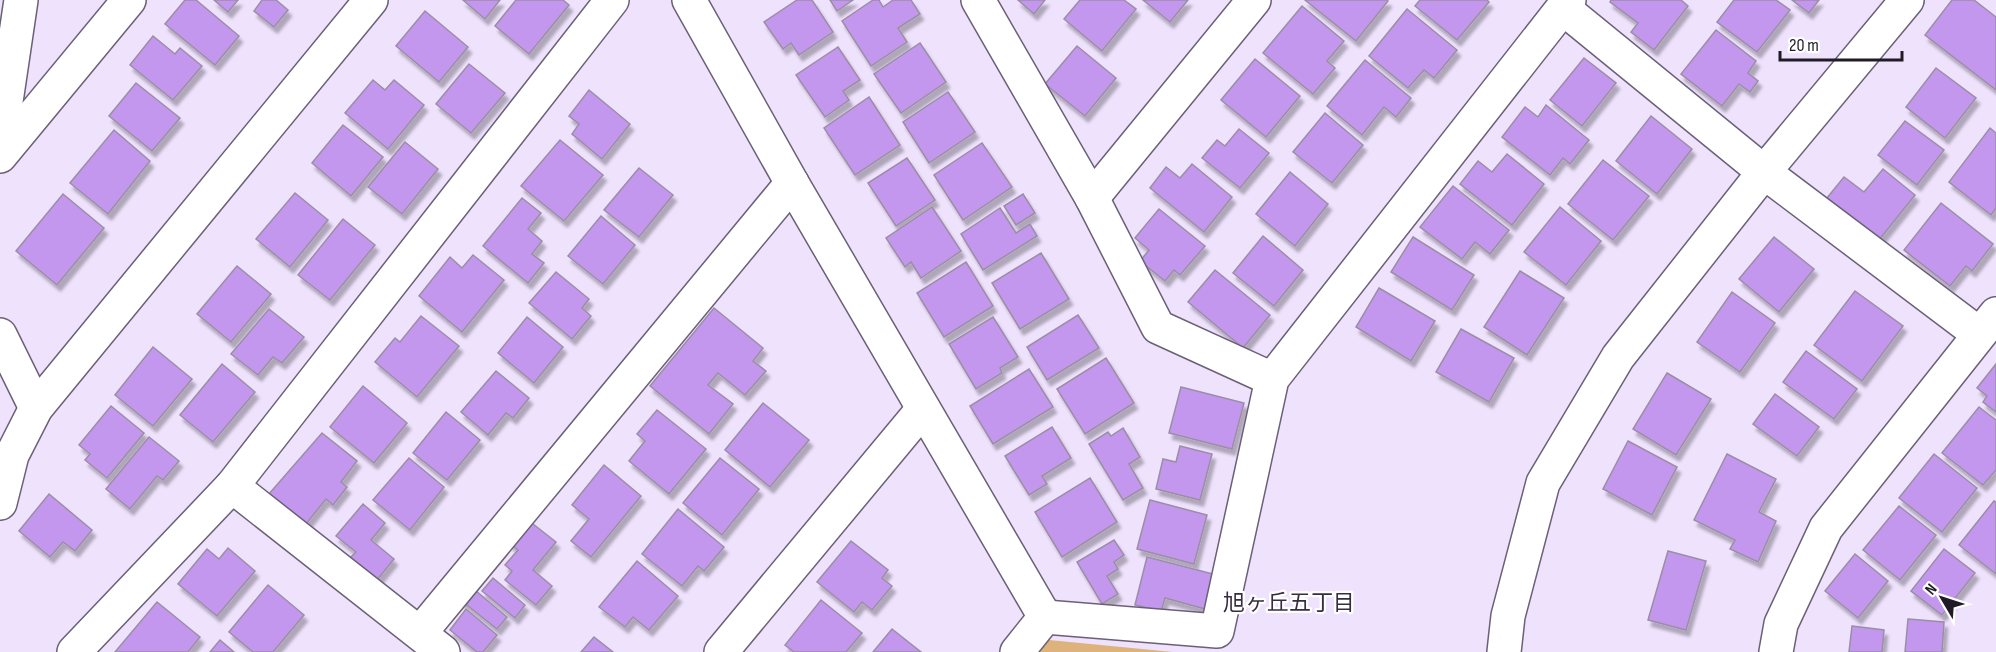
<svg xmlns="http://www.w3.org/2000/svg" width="1996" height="652" font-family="'Sofia Sans Condensed','Noto Sans JP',sans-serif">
<defs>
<filter id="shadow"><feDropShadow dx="3.5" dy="6" stdDeviation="1.5" flood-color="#0004"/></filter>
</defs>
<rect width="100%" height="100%" fill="#eee2fc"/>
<polygon fill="#ddb37b" points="1049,640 1173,652 1039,652"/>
<g fill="#c497ee" stroke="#9a8ea6" stroke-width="1.5" filter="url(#shadow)">
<polygon points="185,0 196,0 239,36 215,65 165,24"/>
<polygon points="214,0 238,0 228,12"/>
<polygon points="262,0 276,0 288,10 274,27 254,11"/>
<polygon points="463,0 500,0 485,19"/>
<polygon points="516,0 563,0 569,5 529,54 495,26"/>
<polygon points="797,0 812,0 833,32 799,55 791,43 783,49 764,22"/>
<polygon points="830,0 853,0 837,11"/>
<polygon points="873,0 879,0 883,7 893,0 911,0 920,14 898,28 907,42 871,66 842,21"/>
<polygon points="1018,0 1045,0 1034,14"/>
<polygon points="1080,0 1124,0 1136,9 1102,51 1064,19"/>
<polygon points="1143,0 1188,0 1170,22"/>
<polygon points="1305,0 1387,0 1388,1 1356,41"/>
<polygon points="1420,0 1487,0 1489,2 1457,40 1415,6"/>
<polygon points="1611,0 1681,0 1688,6 1654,50 1631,32 1638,23 1610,2"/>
<polygon points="1734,0 1776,0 1790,10 1757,52 1717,22"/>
<polygon points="1792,0 1819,0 1809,13"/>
<polygon points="1952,0 1974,0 1996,17 1996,90 1925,35"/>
<polygon points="1302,6 1344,41 1327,61 1335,68 1313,94 1263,53"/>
<polygon points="1407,9 1457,50 1434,78 1424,70 1408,88 1369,56"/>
<polygon points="425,11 468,47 439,82 396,46"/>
<polygon points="1716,30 1756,61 1748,73 1758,81 1750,92 1739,84 1722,106 1681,74"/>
<polygon points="153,36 175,54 180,48 202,66 173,100 130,65"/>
<polygon points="920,43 946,82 901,113 874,74"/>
<polygon points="1077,46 1116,78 1085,116 1045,84"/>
<polygon points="838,47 860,80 843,91 849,100 825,117 796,75"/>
<polygon points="1584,58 1616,83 1582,126 1550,100"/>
<polygon points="1255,59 1300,96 1266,137 1221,100"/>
<polygon points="1365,60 1411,98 1396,117 1384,107 1362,135 1327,106"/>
<polygon points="469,64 505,93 471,133 436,104"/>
<polygon points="1936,68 1976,98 1945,138 1906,107"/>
<polygon points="373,80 385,90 394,80 424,105 388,149 345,113"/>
<polygon points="136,83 180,118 152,151 109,116"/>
<polygon points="589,90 630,124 602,159 572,134 579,124 569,116"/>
<polygon points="948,92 975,132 929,163 903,122"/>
<polygon points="869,97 900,145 855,175 824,128"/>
<polygon points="1546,105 1589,140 1570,164 1563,158 1550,175 1502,137 1525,107 1538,117"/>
<polygon points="1325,113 1363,145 1332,183 1293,152"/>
<polygon points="1651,116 1692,149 1657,194 1616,161"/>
<polygon points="1905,121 1944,150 1917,185 1878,155"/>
<polygon points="343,125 383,157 351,196 312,163"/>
<polygon points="1990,128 1996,133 1996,208 1991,215 1949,182"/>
<polygon points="1239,129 1269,153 1240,188 1202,158 1217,140 1225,146"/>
<polygon points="114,130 150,161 108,214 70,183"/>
<polygon points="560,140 603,175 564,221 521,186"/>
<polygon points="405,142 438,169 402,214 368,187"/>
<polygon points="982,143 1012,187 963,220 934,175"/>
<polygon points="1507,154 1544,184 1512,225 1460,184 1478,161 1492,172"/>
<polygon points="907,158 935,200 896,226 868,183"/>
<polygon points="1603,160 1649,196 1613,240 1568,204"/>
<polygon points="1192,164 1232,197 1204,232 1150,188 1166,167 1180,178"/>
<polygon points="639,168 673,195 639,237 604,210"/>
<polygon points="1883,169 1915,195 1879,240 1827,198 1844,177 1864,192"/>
<polygon points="1290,172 1328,204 1295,246 1256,214"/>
<polygon points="1453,186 1509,230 1490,254 1475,242 1462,259 1420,227"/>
<polygon points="295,193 328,220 290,267 256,239"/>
<polygon points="63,194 104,228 57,285 16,251"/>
<polygon points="1023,194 1035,213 1016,225 1004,206"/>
<polygon points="522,198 541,213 528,229 542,241 532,254 544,263 528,283 483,246"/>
<polygon points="1941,203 1993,244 1972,271 1966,266 1950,286 1904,250"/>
<polygon points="932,207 961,251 921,278 911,262 905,267 886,238"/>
<polygon points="1560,207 1601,241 1566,285 1524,252"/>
<polygon points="1000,208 1016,233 1030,224 1037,236 983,270 961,234"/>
<polygon points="1159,209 1205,246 1180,275 1174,270 1165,281 1140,261 1149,250 1135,238"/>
<polygon points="601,216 635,245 603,284 568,256"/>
<polygon points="343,219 375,245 330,300 298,275"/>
<polygon points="1263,236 1303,270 1274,306 1233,273"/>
<polygon points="1413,237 1474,275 1452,310 1391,272"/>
<polygon points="1774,237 1814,269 1779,312 1739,279"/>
<polygon points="1041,253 1069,299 1020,329 992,283"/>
<polygon points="473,255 504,280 462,332 419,296 450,257 462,268"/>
<polygon points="966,262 993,306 944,337 917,293"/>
<polygon points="237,266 271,294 231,342 197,314"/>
<polygon points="1215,270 1270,315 1243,348 1188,302"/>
<polygon points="1520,271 1564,298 1527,355 1484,327"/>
<polygon points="556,272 589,299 582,308 591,316 572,339 529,303"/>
<polygon points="1379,288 1435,321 1411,361 1356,327"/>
<polygon points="1855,291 1903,326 1862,381 1814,345"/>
<polygon points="1732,292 1775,323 1740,372 1697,342"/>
<polygon points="714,308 763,348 753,361 766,371 745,395 718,373 708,385 733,404 709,434 650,386"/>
<polygon points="269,309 304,337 282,363 273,357 258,375 231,354"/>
<polygon points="1078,315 1099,348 1047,380 1027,347"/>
<polygon points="421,316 459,346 417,397 375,362 395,338 400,342"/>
<polygon points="527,317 563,347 534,383 498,353"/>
<polygon points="993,317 1018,357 1000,368 1002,373 976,389 949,344"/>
<polygon points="1461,329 1514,358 1489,402 1436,372"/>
<polygon points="153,347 192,379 153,426 115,395"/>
<polygon points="1806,351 1857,389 1834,419 1783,382"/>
<polygon points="1106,358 1134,403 1085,434 1057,389"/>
<polygon points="222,364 255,392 213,442 180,415"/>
<polygon points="1996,364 1996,412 1983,402 1987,396 1977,388"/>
<polygon points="1029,369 1053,407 993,444 970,406"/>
<polygon points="496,371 529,398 513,418 506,413 488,435 461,412"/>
<polygon points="1667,373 1711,399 1676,455 1633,429"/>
<polygon points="363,386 407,423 374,463 330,427"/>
<polygon points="1181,387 1244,403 1232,449 1169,433"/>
<polygon points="1775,394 1819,427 1797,456 1753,424"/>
<polygon points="763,403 809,440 770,487 725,450"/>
<polygon points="111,406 144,433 107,478 85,460 90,454 79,445"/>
<polygon points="1979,407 1996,420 1996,470 1983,485 1942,453"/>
<polygon points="657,410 706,449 669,494 629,461 645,441 637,434"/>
<polygon points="446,412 480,440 447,480 413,453"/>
<polygon points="1052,427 1071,458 1042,476 1047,484 1029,495 1005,456"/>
<polygon points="1123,428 1140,457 1129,464 1143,488 1123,500 1089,444 1108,432 1111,436"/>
<polygon points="322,433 357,461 341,482 347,487 333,505 326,499 306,524 269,494"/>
<polygon points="149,437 179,461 163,480 157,476 130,509 106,489"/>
<polygon points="1628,441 1677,467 1652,515 1603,489"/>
<polygon points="1180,446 1212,454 1200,500 1156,489 1163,459 1176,462"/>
<polygon points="1727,454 1776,479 1759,512 1776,521 1758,562 1730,549 1735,540 1694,520"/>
<polygon points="1934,454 1977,488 1942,532 1899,498"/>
<polygon points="409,458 444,487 410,530 373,500"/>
<polygon points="720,458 759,489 722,535 683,503"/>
<polygon points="604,465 641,496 591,557 571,541 589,519 572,505"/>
<polygon points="1090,478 1117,522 1062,557 1035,512"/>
<polygon points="49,494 92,530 75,551 63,542 50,557 19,531"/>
<polygon points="1150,500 1207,515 1194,564 1137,549"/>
<polygon points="1994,501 1996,502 1996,574 1959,545"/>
<polygon points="363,504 385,523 371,540 394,559 377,580 350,558 356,552 336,536"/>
<polygon points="1899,506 1936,535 1900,580 1863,550"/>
<polygon points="678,509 724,547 704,571 698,566 682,586 642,554"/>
<polygon points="528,520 556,542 533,570 552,586 536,605 505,580 512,571 505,565 518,550 509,543"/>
<polygon points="1114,540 1124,555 1114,562 1118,569 1107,576 1118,594 1102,604 1077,562"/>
<polygon points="851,541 888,570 882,578 892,586 872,610 862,602 854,612 817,582"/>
<polygon points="228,548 255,571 217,616 178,584 207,549 219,559"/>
<polygon points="1944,549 1975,573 1942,615 1911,591"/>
<polygon points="1668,551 1706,561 1686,630 1648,620"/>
<polygon points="1855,554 1888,581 1858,618 1825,591"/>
<polygon points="1147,557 1213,574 1205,609 1165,598 1161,611 1135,605"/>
<polygon points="637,561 678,596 649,630 633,617 625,627 599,607"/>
<polygon points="493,578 525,605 515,618 482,591"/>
<polygon points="268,585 304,615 273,652 253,652 229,632"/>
<polygon points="469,585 507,617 497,629 458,598"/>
<polygon points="821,600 862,633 846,652 794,652 785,645"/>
<polygon points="157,602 200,637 188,652 115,652"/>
<polygon points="466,609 497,635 483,652 477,652 450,630"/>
<polygon points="1908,619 1944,622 1942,652 1905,652"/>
<polygon points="1852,626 1884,630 1882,652 1849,652"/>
<polygon points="892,629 921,652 873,652"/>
<polygon points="594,637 613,652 581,652"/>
<polygon points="220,640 234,652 210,652"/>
</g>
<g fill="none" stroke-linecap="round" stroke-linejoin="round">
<g stroke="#6b6076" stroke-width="36">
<g id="minor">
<polyline points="689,0 792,183 1045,617"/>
<polyline points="978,0 1092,198 1158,327 1272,379"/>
<polyline points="1563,8 1764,172 1979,334"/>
<polyline points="0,142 21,0"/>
<polyline points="0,156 129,0"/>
<polyline points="1092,198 1254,0"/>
<polyline points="0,335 36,408"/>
<polyline points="232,486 443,652"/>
<polyline points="0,503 12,455 36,408 371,0"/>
<polyline points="1045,617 1217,631 1272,379 1569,0"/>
<polyline points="420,633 792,183"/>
<polyline points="74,652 232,486 612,0"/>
<polyline points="721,652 923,409"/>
<polyline points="1017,652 1045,617"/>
<polyline points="1504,652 1508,616 1543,483 1618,357 1764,172 1907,0"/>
<polyline points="1776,652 1781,624 1826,528 1996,314"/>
</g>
</g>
<use href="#minor" stroke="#fff" stroke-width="33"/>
</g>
<g text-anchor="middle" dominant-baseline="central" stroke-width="4.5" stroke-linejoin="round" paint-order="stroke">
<g font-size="22" fill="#362d40" stroke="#fff">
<text x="1289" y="603">旭ヶ丘五丁目</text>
</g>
</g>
<g transform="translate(1942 598) rotate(309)" stroke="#ffffff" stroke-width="4.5" paint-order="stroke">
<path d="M0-4.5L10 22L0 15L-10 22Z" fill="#201b25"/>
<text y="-9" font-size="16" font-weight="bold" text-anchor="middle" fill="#201b25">N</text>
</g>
<path d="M1780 51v9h122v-9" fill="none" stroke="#201b25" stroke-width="3"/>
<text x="1789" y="51" font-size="18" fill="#201b25" stroke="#ffffff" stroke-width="4.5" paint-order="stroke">20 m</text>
</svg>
